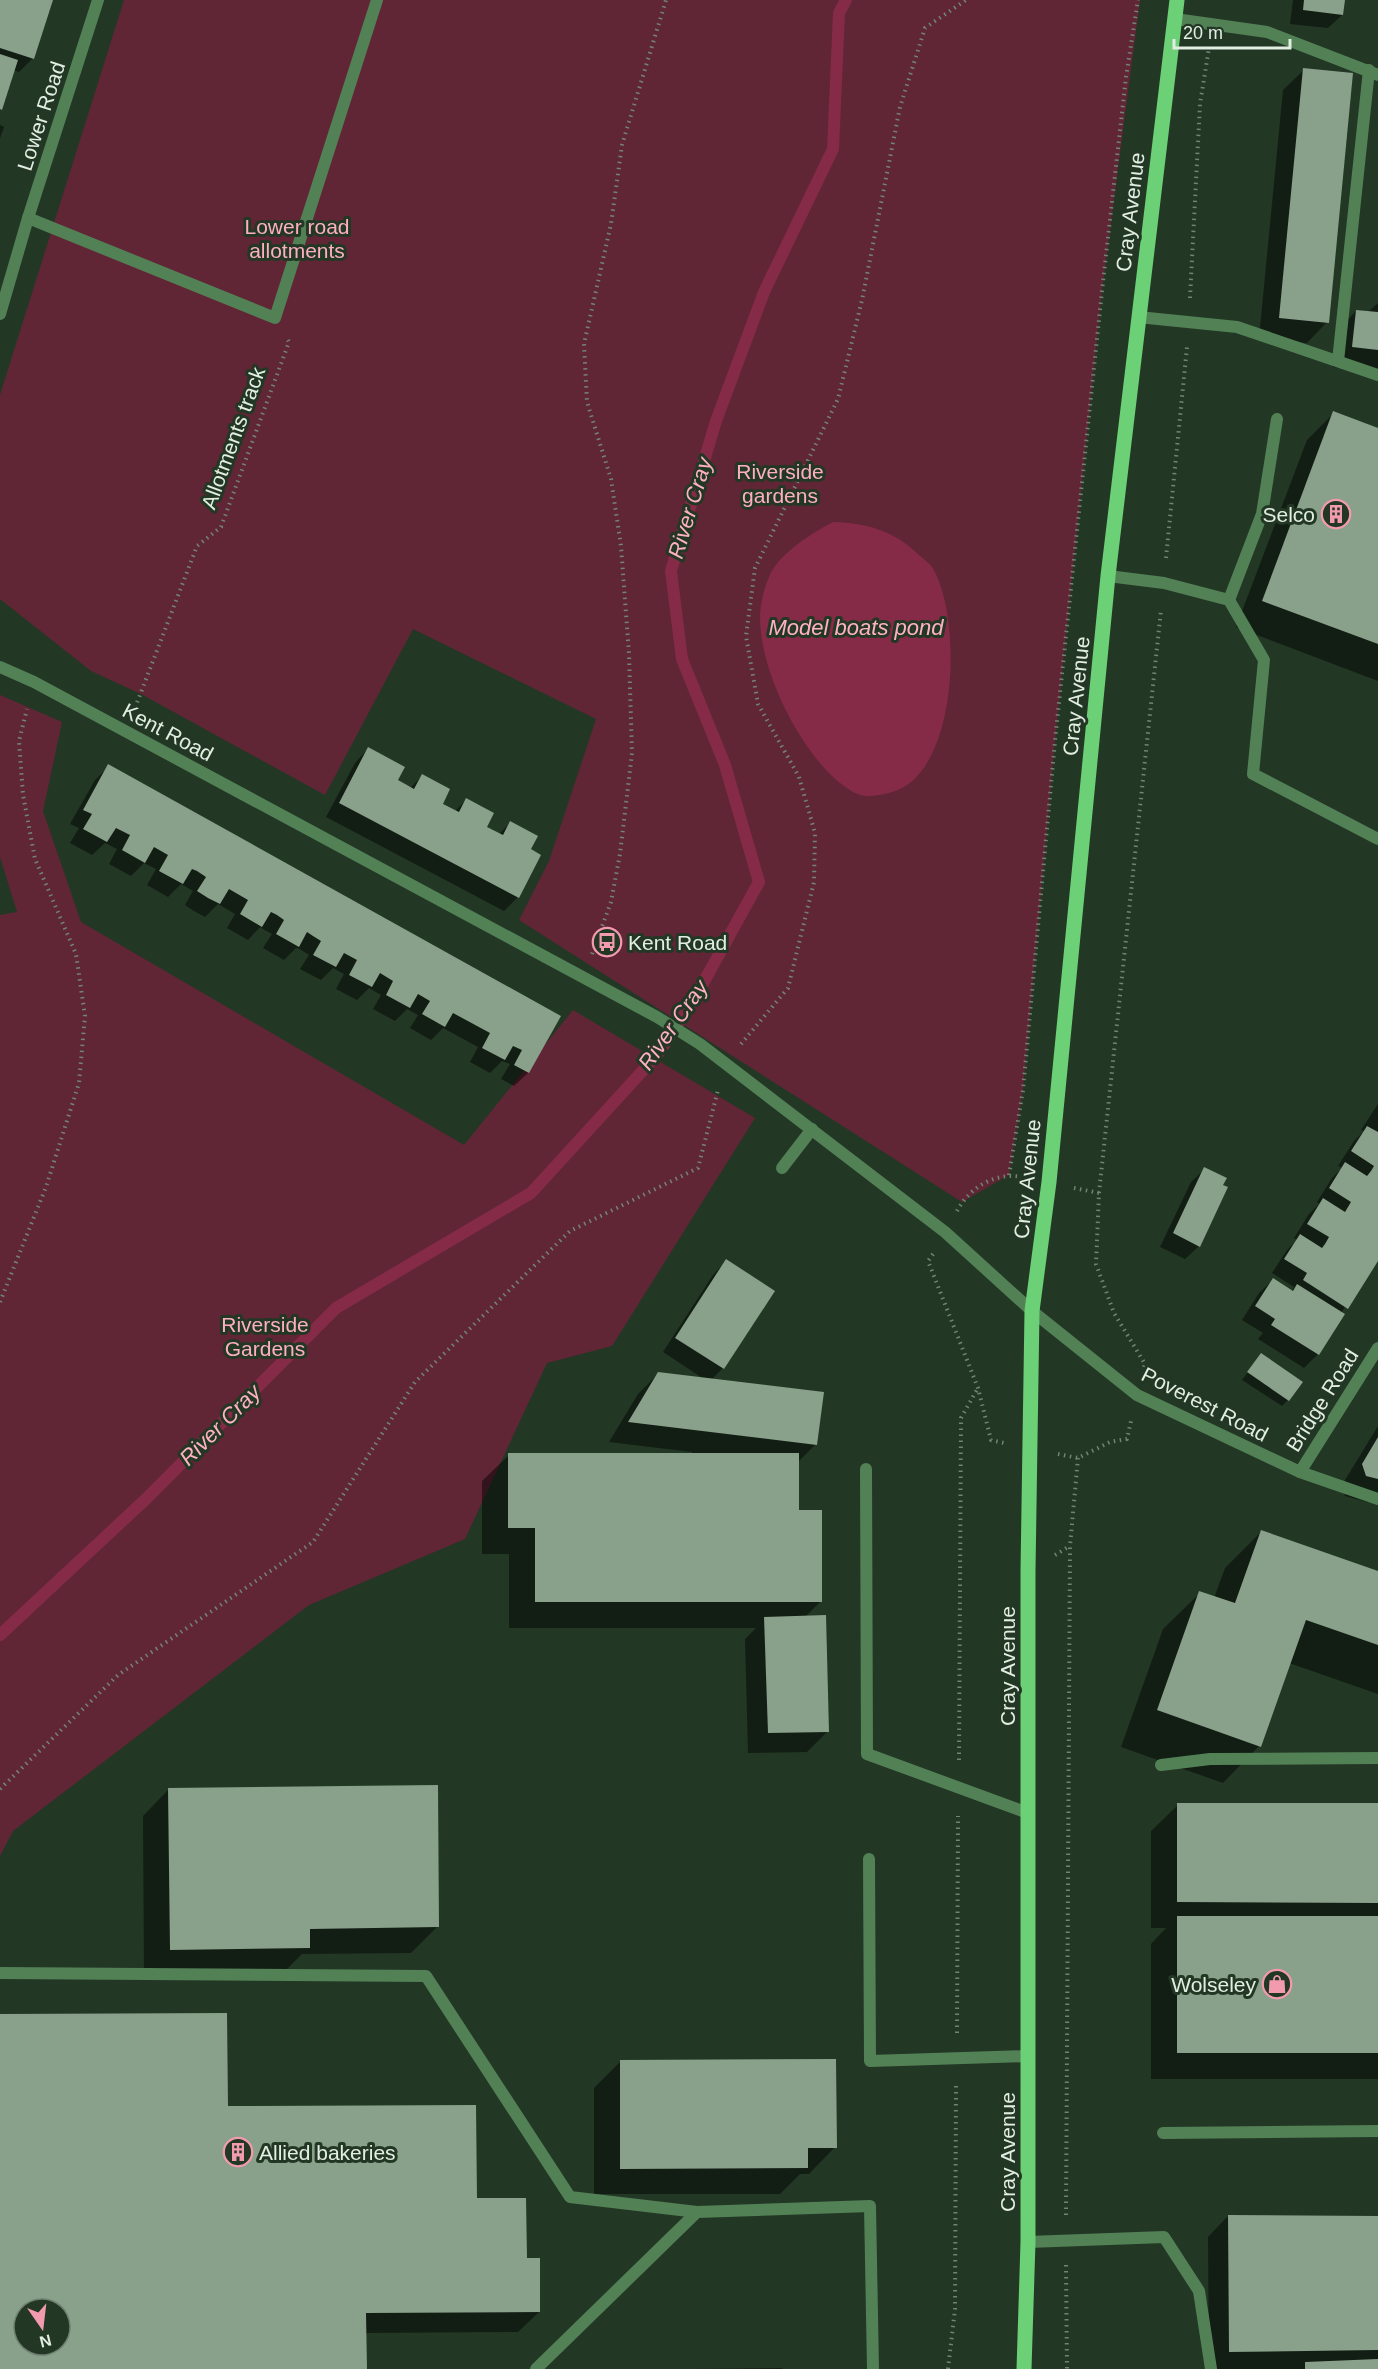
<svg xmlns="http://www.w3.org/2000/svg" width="1378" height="2369" font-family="Helvetica,sans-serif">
<rect width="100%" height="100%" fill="#233725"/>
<g fill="#602636">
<polygon points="124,0 1140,0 1102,291 1055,741 1023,1090 1009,1175 962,1202 519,920 549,861 596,719 413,629 325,795 141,694 91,671 0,599 0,395"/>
<polygon points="0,695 62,722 43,811 81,922 464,1145 573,1010 755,1118 612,1346 547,1363 465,1539 309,1605 13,1831 0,1856 0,915 17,912 0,857"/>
</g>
<path fill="#852b47" d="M833,522C867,523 895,531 919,555C924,559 929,563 932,567C963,616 959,774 892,792C885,794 872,797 865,796C854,795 843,785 834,778C796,742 760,670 760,617C760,604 764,589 769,577C778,554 812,533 833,522Z"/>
<g fill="#0007" fill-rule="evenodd">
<polygon points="0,0 52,0 33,58 19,72 13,70 0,110"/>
<polygon points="1293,0 1344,0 1342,15 1328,28 1290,24"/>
<polygon points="1304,70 1327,322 1307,343 1259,338 1283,90"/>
<polygon points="0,125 4,127 0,138"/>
<polygon points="1378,303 1378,372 1333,367 1336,332 1356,311 1368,312"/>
<polygon points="1334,413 1378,430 1378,681 1236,627 1307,440"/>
<polygon points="368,749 396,781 410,788 422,776 441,804 455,811 466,800 485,827 499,834 510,823 529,850 518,897 504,911 326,817 355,763"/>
<polygon points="109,766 559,1017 528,1073 514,1086 501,1079 510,1064 502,1061 490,1073 470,1062 478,1047 443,1028 431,1040 410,1028 418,1015 407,1009 395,1021 373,1009 381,995 369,988 357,1000 336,989 344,974 333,968 321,980 300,969 309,955 300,949 296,948 284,960 263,948 272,934 263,929 260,927 248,940 227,928 235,914 218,904 205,917 194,911 185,905 193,891 183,885 181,884 168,897 147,885 156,869 144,863 131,876 109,864 117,849 105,843 92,855 70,843 79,828 70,824 95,780"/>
<polygon points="1378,1104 1378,1258 1341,1313 1318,1354 1304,1368 1258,1339 1263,1333 1242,1320 1259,1293 1273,1280 1292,1291 1294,1287 1272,1273 1287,1250 1297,1240 1294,1238 1309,1214 1319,1204 1317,1202 1332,1178 1342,1168 1338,1166 1354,1141 1364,1131 1361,1130"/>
<polygon points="1205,1169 1199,1246 1185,1259 1160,1247 1191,1182"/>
<polygon points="726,1261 773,1291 723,1368 711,1380 816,1444 797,1463 797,1511 821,1601 805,1617 828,1731 807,1752 748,1753 745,1639 756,1628 509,1628 509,1554 482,1554 482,1481 509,1455 692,1454 692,1452 609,1442 638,1394 659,1373 704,1379 663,1352 713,1275"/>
<polygon points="1261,1355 1288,1400 1282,1406 1242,1380"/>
<polygon points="1378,1426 1378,1505 1345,1496 1342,1485"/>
<polygon points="1261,1532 1378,1573 1378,1694 1289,1663 1259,1746 1223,1783 1121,1747 1163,1629 1200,1593 1214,1598 1225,1568"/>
<polygon points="169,1789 437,1927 411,1953 302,1954 282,1974 144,1976 143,1816"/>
<polygon points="1178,1805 1378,1805 1378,2079 1151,2079 1151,1944 1166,1928 1151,1928 1151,1831"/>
<path d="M0,2016L227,2108L476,2200L525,2259L539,2312L518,2332L365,2333V2369H0ZM24,2309H60V2345H24Z"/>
<polygon points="621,2061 835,2147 809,2174 800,2174 780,2194 594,2194 594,2088"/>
<polygon points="1228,2216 1378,2217 1378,2369 1209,2369 1208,2237"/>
<polygon points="782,2368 782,2369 698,2369"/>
</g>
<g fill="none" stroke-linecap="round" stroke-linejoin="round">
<polyline stroke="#852b47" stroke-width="12" points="0,1635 147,1498 336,1308 531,1193 658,1054 696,996 759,882 725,765 682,659 671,571 716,421 764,292 833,149 839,13 846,0"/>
</g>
<g fill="#89a08a" fill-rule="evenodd">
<polygon points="0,0 53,0 34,59 0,48"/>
<polygon points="1304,0 1345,0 1343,15 1303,10"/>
<polygon points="0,54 18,60 2,110 0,109"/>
<polygon points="1303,68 1353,73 1329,323 1279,318"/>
<polygon points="1356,310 1378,312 1378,350 1352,347"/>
<polygon points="1333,411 1378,428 1378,644 1262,601"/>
<polygon points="368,747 405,767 398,780 414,789 422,774 450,789 443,804 459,812 466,798 494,813 487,827 503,835 510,821 538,836 531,849 541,855 519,898 339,803"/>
<polygon points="108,764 561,1016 529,1073 514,1065 522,1050 513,1046 505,1060 482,1048 490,1033 453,1013 445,1027 422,1014 430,1001 418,994 410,1008 386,995 393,981 380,973 372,987 349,975 357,960 344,953 336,967 313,955 321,941 313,936 307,932 299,947 276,934 284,920 277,915 271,912 262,927 240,914 248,900 229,889 220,904 208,898 197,891 206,877 197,871 192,869 183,884 159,871 168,855 154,847 145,863 122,850 130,835 116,828 107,842 83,829 92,814 83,810"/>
<polygon points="1367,1126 1378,1132 1378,1261 1348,1309 1303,1280 1307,1273 1284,1259 1300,1234 1322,1248 1325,1244 1329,1237 1307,1224 1323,1198 1345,1212 1351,1202 1329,1188 1345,1162 1367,1176 1371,1171 1374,1166 1351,1151"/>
<polygon points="1204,1167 1227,1178 1223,1185 1228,1187 1200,1247 1173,1233"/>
<polygon points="726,1259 775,1291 724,1369 675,1338"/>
<polygon points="1273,1278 1293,1291 1297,1284 1345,1314 1319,1355 1271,1325 1275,1319 1255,1306"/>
<polygon points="1261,1353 1303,1382 1289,1401 1247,1372"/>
<polygon points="658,1372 824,1392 817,1445 628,1422"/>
<polygon points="1378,1437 1378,1479 1366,1476 1362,1464"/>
<polygon points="508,1453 799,1453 799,1510 822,1510 822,1602 535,1602 535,1528 508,1528"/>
<polygon points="1261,1530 1378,1571 1378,1645 1306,1620 1261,1747 1157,1710 1199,1591 1235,1603"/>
<polygon points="826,1615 829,1732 768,1733 764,1617"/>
<polygon points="438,1785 439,1927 310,1929 310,1948 170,1950 168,1788"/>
<polygon points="1177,1803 1378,1803 1378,1903 1177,1902"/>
<rect x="1177" y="1916" width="201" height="137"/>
<path d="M227,2013L228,2106L476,2105L477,2198H526L527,2258H540V2312L366,2313L367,2369H0V2014ZM24,2309H60V2345H24Z"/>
<polygon points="836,2059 837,2148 808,2148 808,2168 620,2169 620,2060"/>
<polygon points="1228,2215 1378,2216 1378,2350 1229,2352"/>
<polygon points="1378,2359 1378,2369 1305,2369 1305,2362"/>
</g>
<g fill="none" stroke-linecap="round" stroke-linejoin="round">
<g stroke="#738474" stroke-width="4" stroke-dasharray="1.5 4.5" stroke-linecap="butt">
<polyline points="1190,298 1200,104 1209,48"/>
<polyline points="1166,558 1187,347"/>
<polyline points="135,708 197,546 221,527 289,342 288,340"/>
<polyline points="592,954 611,902 620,854 632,753 629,654 621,546 611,479 587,402 584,344 611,224 622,145 666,0"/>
<polyline points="741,1044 788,988 814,882 815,833 799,777 758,704 746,636 755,568 838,399 862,300 900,107 925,28 966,0"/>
<polyline points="1009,1175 1023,1090 1055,741 1102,291 1126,77 1138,0"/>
<polyline points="1074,1188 1099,1193"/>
<path d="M957,1211C970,1187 995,1172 1022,1177"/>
<polyline points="933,1254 928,1261 978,1388 991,1440 1004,1443"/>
<polyline points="0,1302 46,1187 79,1083 85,1016 76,954 35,859 23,795 19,741 27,709"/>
<polyline points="1144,1367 1145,1364 1114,1313 1096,1264 1099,1193 1161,610"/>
<polyline points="1058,1454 1078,1458 1110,1442 1127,1439 1131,1421"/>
<polyline points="1055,1555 1070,1546"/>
<polyline points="959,1760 961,1418 978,1388"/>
<polyline points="0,1789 118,1675 313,1542 415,1382 570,1231 698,1168 718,1090"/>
<polyline points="957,2033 958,1816"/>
<polyline points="1066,2215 1070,1546 1078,1458"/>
<polyline points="1066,2265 1067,2369"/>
<polyline points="948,2369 955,2309 956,2083"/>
</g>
<g stroke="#528156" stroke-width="12">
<polyline points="1175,19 1267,32 1378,75"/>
<polyline points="28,218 275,318 377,0"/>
<polyline points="1138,317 1237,327 1378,375"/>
<polyline points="1338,361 1369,70"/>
<polyline points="1108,576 1164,583 1229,600 1264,660 1253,774 1378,839"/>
<polyline points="1229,600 1262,514 1277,419"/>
<polyline points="782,1168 812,1129"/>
<polyline points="866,1469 867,1754 1028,1813"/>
<polyline points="1161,1765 1210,1759 1378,1758"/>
<polyline points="869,1859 870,2061 1028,2056"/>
<polyline points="0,1973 426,1976 570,2197 697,2212 870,2206 873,2369"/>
<polyline points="1163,2133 1378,2131"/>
<polyline points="1028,2242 1164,2237 1199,2291 1211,2369"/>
<polyline points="536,2369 697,2212"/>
</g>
<polyline stroke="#528156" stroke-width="12" points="1300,1472 1378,1348"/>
<g stroke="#528156" stroke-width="12">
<polyline points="0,314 28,218 98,0"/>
<polyline points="0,667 34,682 657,1017 700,1044 945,1232 1032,1311 1137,1395 1300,1472 1378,1499"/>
</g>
<polyline stroke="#6bd076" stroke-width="15" points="1024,2369 1028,2242 1028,1571 1032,1311 1049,1182 1108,576 1177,0"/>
</g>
<defs>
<g id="building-ring" transform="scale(1.5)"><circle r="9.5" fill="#233725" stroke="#f29aae" stroke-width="1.5"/><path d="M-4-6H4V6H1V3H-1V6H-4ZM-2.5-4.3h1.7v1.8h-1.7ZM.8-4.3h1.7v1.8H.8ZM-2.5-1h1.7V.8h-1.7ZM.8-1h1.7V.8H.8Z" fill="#f29aae"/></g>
<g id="bus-ring" transform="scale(1.5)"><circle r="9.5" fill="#233725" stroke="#f29aae" stroke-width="1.5"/><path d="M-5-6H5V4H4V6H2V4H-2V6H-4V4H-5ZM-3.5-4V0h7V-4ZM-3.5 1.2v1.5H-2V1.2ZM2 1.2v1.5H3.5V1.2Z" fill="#f29aae"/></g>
<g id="shop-ring" transform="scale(1.5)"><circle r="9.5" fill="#233725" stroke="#f29aae" stroke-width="1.5"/><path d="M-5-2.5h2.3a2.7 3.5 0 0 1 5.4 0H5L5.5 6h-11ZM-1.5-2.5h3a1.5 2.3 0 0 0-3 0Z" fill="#f29aae"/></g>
</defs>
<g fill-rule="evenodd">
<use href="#building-ring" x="1336" y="514"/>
<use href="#bus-ring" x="607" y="942"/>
<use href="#shop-ring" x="1277" y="1984"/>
<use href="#building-ring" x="238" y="2152"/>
</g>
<g text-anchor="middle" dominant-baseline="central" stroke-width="6" stroke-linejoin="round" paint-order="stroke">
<g font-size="21" fill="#e2eee2" stroke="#233725">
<text transform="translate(41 116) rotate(-72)">Lower Road</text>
<text transform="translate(1130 212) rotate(-83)">Cray Avenue</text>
<text transform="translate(233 438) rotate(-70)">Allotments track</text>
<text transform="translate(1076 696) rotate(-84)">Cray Avenue</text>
<text transform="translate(168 732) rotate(28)">Kent Road</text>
<text transform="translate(1027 1179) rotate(-84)">Cray Avenue</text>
<text transform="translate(1322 1400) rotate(-58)">Bridge Road</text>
<text transform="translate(1205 1404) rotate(27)">Poverest Road</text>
<text transform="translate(1007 1666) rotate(-90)">Cray Avenue</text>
<text transform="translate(1007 2152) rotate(-90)">Cray Avenue</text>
</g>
<g font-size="21" fill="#fdafc0" stroke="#233725">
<text x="297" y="226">Lower road<tspan x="297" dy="24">allotments</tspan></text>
<text x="780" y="471">Riverside<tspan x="780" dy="24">gardens</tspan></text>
<text x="265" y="1324">Riverside<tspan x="265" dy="24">Gardens</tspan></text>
</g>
<g font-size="21" fill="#e2eee2" stroke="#233725" text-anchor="end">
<text x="1315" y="514">Selco</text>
<text x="628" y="942" text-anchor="start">Kent Road</text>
<text x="1256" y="1984">Wolseley</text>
<text x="259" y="2152" text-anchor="start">Allied bakeries</text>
</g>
<g font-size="22" font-style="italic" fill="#ffb1c2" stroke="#233725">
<text transform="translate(690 508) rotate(-73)">River Cray</text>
<text x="856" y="627">Model boats pond</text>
<text transform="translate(673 1025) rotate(-55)">River Cray</text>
<text transform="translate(220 1425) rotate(-45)">River Cray</text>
</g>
</g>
<g transform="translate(42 2327) rotate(166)"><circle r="28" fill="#233725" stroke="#6f8071" stroke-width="1.5"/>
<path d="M0-4.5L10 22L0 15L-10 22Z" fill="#f29aae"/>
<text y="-9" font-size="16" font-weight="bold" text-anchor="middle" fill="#e2eee2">N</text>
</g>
<path d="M1174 39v9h116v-9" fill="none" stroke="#e2eee2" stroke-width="3"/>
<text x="1183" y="39" font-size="18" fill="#e2eee2" stroke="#233725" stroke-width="4.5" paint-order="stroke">20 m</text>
</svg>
